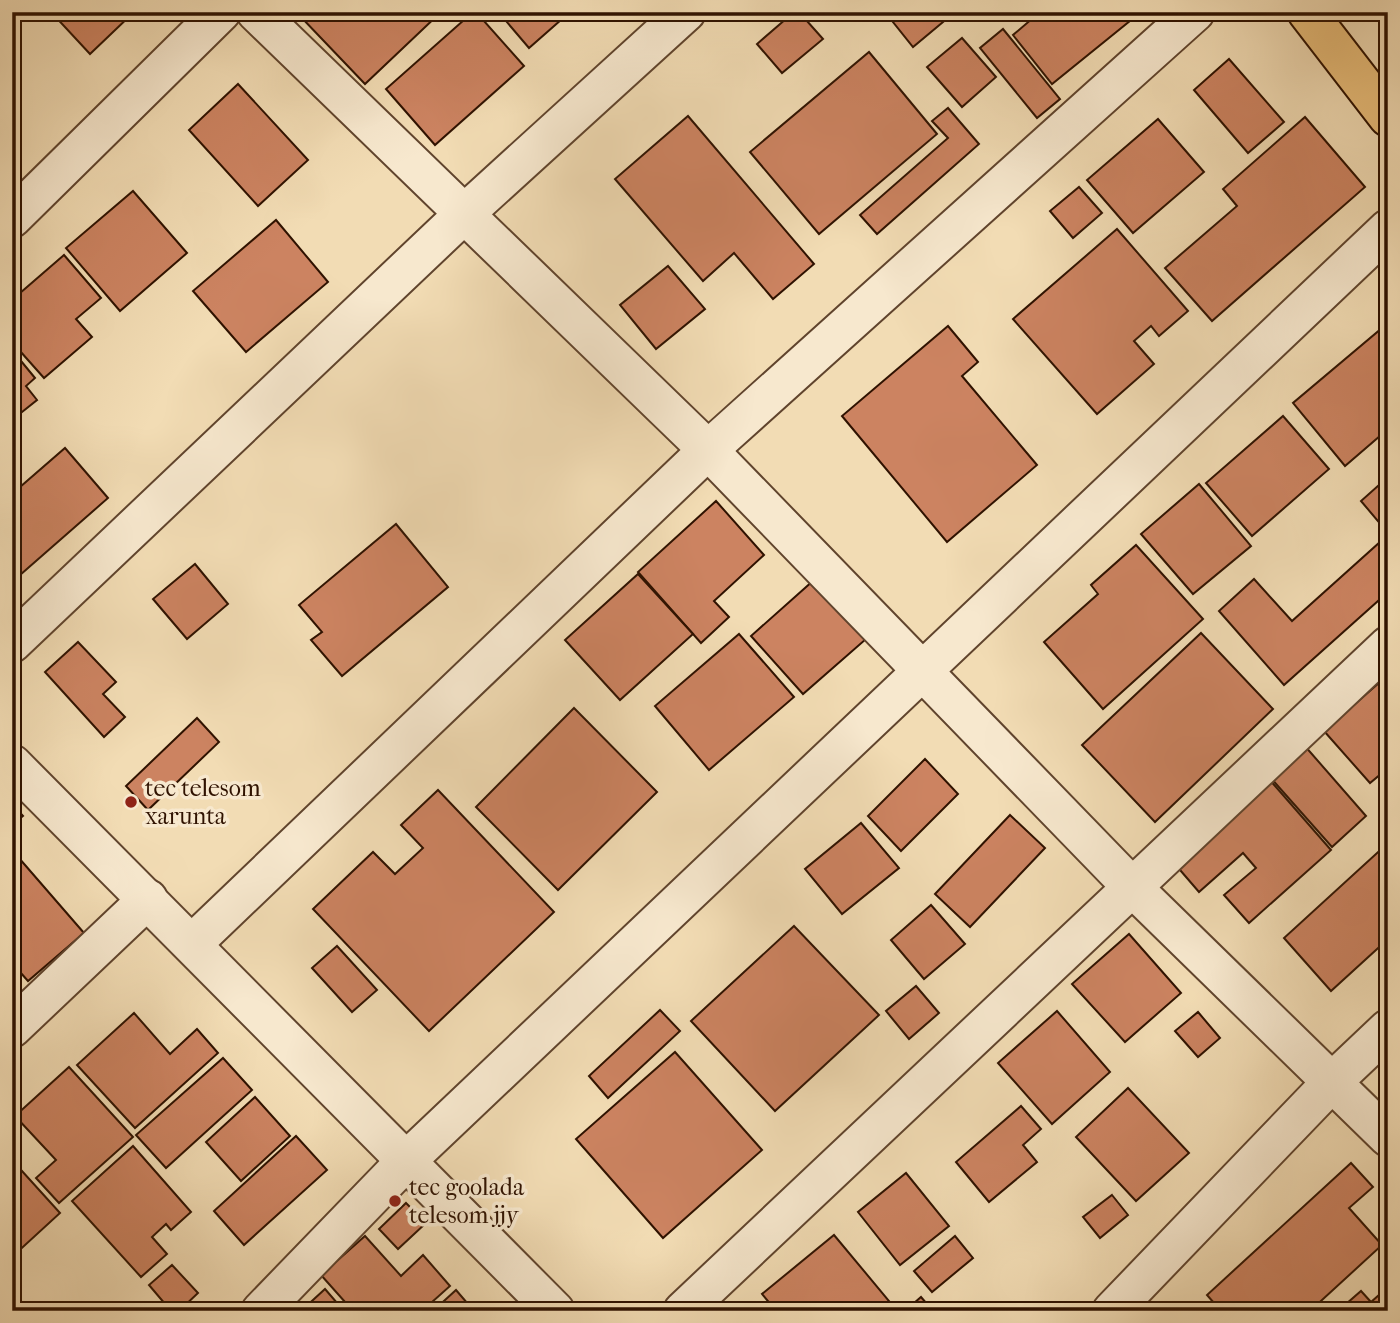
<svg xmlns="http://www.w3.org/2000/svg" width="1400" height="1323" font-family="'IM FELL French Canon',serif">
<rect width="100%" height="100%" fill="#f2dcb4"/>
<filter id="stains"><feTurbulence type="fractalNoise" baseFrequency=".00286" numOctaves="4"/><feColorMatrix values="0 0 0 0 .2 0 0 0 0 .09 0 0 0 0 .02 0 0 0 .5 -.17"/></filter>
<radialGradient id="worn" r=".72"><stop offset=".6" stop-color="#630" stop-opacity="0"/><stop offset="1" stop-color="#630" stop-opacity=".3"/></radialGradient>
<g fill="#cc8361" stroke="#2f1200" stroke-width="2">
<polygon points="51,12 134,12 90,54"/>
<polygon points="302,12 441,12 365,84 299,15"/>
<polygon points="473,12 476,12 524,66 435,145 386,89"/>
<polygon points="517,12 570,12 529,48 506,21"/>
<polygon points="794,12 799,12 823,39 782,73 757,44"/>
<polygon points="885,12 955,12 913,47"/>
<polygon points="1040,12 1141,12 1052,84 1013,35"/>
<polygon points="1003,29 1060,99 1037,118 980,48"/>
<polygon points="962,38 996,77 962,107 927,67"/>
<polygon points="869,52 937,134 819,234 750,152"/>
<polygon points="1229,59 1284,122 1248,153 1194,90"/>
<polygon points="238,84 308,160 258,206 189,130"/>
<polygon points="948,108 979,144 877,234 860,215 948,138 932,121"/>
<polygon points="688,116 814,264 773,299 734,253 703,281 615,179"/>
<polygon points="1305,117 1365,187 1212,321 1165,268 1237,206 1223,189"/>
<polygon points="1158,119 1204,172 1133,233 1087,180"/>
<polygon points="1079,187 1102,213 1073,238 1050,211"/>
<polygon points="133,191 187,253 120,311 66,248"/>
<polygon points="276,220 328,282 246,352 193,291"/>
<polygon points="1117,229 1188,311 1159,336 1151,326 1134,341 1154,364 1097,414 1013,319"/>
<polygon points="64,255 101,298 76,319 92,337 44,378 12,342 12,300"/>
<polygon points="668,266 705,309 656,349 620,305"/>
<polygon points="1388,323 1388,429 1345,466 1293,403"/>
<polygon points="948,326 978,362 962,376 1037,465 947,542 842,416"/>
<polygon points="12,350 35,378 26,386 37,400 12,420"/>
<polygon points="1283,416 1329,469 1252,536 1206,483"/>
<polygon points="65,448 108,498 12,582 12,494"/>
<polygon points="1388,477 1388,533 1361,501"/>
<polygon points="1199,484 1251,546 1193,594 1141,534"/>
<polygon points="716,501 764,555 714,601 729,617 701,643 638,572"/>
<polygon points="396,524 448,587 342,676 311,640 322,632 299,605"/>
<polygon points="1380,542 1388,551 1388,592 1284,685 1219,611 1254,579 1292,621"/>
<polygon points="1136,545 1203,619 1103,709 1044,642 1098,594 1091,585"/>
<polygon points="195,564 228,604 187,639 153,599"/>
<polygon points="638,574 693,634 620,700 565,640"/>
<polygon points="814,580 866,639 803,694 751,636"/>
<polygon points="1201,633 1273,709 1155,822 1082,745"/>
<polygon points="739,634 794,697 709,770 655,706"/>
<polygon points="78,642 116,682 103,694 125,717 104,737 45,672"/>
<polygon points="1388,675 1388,768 1370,783 1324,731"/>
<polygon points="574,708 657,792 558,890 476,807"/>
<polygon points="197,718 219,742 148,810 126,786"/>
<polygon points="1304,745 1366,816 1332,847 1269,776"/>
<polygon points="925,759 958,794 901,851 868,816"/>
<polygon points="1269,779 1331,850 1249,923 1224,895 1256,868 1243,853 1199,892 1174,863"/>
<polygon points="438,790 554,912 429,1031 313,909 373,852 395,874 423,848 401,825"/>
<polygon points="12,804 23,816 12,825"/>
<polygon points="1010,815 1045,848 970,927 935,894"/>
<polygon points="861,823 899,868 842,914 805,869"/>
<polygon points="1388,843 1388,939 1331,991 1284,938"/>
<polygon points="12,850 84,933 28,981 12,963"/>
<polygon points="931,905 965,944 924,979 891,940"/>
<polygon points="794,926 879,1015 775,1111 691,1021"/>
<polygon points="1129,934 1181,993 1125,1042 1072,984"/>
<polygon points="337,946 377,990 352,1012 312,968"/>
<polygon points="916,986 939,1013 909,1039 886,1011"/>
<polygon points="660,1010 680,1031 608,1098 589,1076"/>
<polygon points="1057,1011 1110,1072 1052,1124 998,1063"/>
<polygon points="1198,1012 1220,1038 1198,1057 1175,1031"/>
<polygon points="134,1013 170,1054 197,1029 218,1053 135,1128 77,1065"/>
<polygon points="675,1052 762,1150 663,1238 576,1139"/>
<polygon points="223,1058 252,1090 166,1168 136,1135"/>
<polygon points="69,1067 133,1137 59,1203 36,1178 56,1160 15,1116"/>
<polygon points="1128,1088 1189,1153 1136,1201 1076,1137"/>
<polygon points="255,1097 290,1136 241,1181 206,1142"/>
<polygon points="1021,1106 1041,1129 1023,1145 1037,1162 989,1202 956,1162"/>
<polygon points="296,1136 327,1170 244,1245 214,1211"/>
<polygon points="133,1146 191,1212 171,1230 166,1224 152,1237 167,1254 141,1277 72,1201"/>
<polygon points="12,1160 60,1213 12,1257"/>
<polygon points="1351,1163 1373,1187 1349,1208 1382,1245 1310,1311 1221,1311 1207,1295"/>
<polygon points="906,1173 949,1226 900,1265 858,1212"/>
<polygon points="1112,1195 1128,1215 1100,1238 1083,1217"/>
<polygon points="406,1203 426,1223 398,1249 379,1229"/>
<polygon points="834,1235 894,1307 889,1311 776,1311 762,1294"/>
<polygon points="365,1236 401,1276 423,1255 450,1286 422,1311 353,1311 321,1275"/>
<polygon points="955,1236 973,1258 932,1292 914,1271"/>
<polygon points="172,1265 198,1293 179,1311 171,1311 149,1285"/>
<polygon points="1388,1287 1388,1311 1338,1311 1361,1291 1371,1302"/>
<polygon points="325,1289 344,1311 301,1311"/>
<polygon points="456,1290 474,1311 433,1311"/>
<polygon points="921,1297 933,1311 905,1311"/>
</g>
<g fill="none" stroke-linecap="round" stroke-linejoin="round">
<g stroke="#60442d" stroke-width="42">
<g id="minor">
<polyline points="256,12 708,450 1132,887 1388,1137"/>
<polyline points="12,218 221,12"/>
<polyline points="12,643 463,215 686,12"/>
<polyline points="12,764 555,1311"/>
<polyline points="192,944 708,450 1195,12"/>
<polyline points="12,1028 148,899"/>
<polyline points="261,1311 405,1162 1388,229"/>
<polyline points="683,1311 1388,646"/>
<polyline points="1112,1311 1332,1082 1388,1029"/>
</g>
</g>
<g stroke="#2f1200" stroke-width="42">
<polyline id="major" points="1307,12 1388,117"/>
</g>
<use href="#minor" stroke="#f7e8ce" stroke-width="38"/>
<use href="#major" stroke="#e9be7a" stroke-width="38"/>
</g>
<g fill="#8f2418" stroke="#f7e8ce" stroke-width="2.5">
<circle cx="131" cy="802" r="7"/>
<circle cx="395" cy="1201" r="7"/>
</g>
<g text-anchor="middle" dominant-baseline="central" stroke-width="7" stroke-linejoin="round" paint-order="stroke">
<g font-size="24" fill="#2f1200" stroke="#f7e8ce" text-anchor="start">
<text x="145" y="788">tec telesom<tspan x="145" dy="28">xarunta</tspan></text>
<text x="409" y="1187">tec goolada<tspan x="409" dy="28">telesom jjy</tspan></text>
</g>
</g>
<rect width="1400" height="1323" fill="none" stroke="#f2dcb4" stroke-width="42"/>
<rect x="14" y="14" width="1372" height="1295" fill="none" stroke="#2f1200" stroke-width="3.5"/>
<rect x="21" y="21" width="1358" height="1281" fill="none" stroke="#2f1200" stroke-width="2"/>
<rect width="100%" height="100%" filter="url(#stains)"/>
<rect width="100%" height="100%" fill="url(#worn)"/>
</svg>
